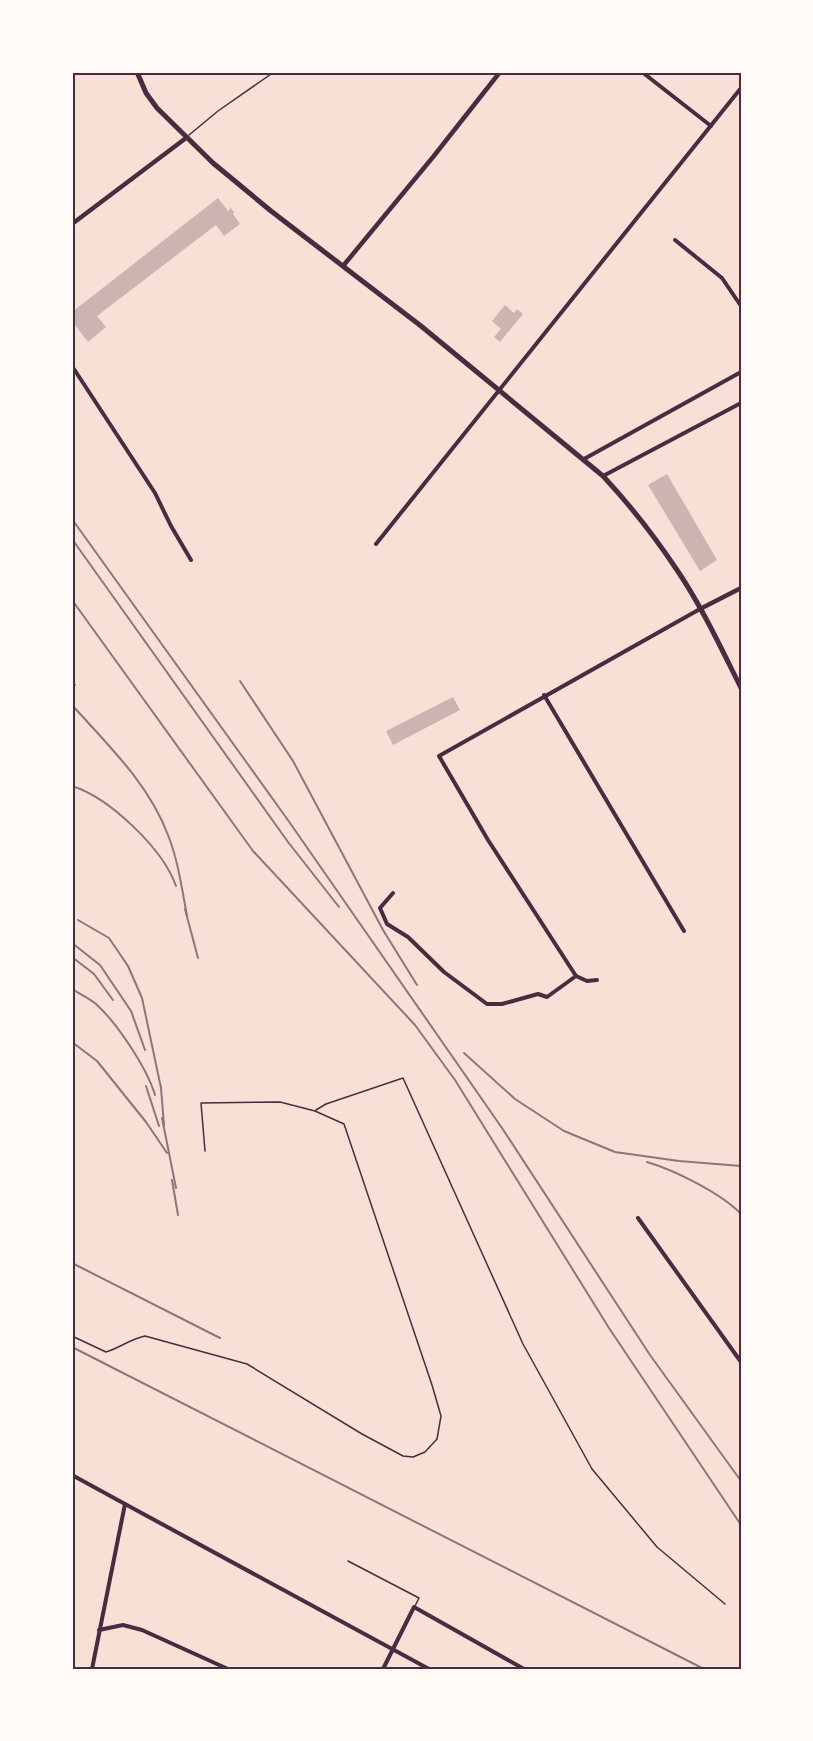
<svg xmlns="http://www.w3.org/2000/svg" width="813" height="1741" font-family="Helvetica,sans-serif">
<rect width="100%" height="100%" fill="#f7e1d7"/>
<g fill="#ccb4b1">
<polygon points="218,198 228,211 231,208 234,212 233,214 240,224 224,236 216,225 97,316 106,327 88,342 72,321 72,312"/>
<polygon points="505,305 514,313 517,309 523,314 500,342 494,337 501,329 492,321"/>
<polygon points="667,474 717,560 700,571 648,485"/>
<polygon points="453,697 460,710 393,745 386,731"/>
</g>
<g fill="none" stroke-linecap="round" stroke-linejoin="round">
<g stroke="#4a2c40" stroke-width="1.5">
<polyline points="189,135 218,111 274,72"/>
<polyline points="316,1110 326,1104 403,1078 523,1344 592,1469 657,1547 725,1604"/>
<path d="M72,1336L106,1352C120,1348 130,1339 145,1336L247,1364L362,1434L403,1456L413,1457L425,1452L437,1439L441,1416L432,1385L344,1124L315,1111L280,1102L201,1103L205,1151"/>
<polyline points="348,1561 419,1598 415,1606"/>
</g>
<g stroke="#4a2c40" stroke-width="4">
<polyline points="642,72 711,126"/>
<polyline points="675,240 722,278 741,306"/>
<polyline points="72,366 155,493 171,526 191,560"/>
<polyline points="584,459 741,372"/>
<polyline points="603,476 741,403"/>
<polyline points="376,544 741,88"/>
<polyline points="544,695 684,931"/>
<polyline points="393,893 380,908 387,924 408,937 444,972 487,1004 502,1004 538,994 547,997 576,976"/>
<polyline points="597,980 587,981 576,976 488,840 439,756 700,609"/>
<polyline points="638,1218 741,1362"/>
<polyline points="72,1475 125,1504 92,1669"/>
<polyline points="125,1504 429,1669"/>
<polyline points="99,1630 123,1625 142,1630 228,1669"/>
<polyline points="383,1669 414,1607 524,1669"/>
</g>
<g stroke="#4a2c40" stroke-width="4.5">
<polyline points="72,224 186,138"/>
<polyline points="343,266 433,157 500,72"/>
<polyline points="700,609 741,588"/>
</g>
<path stroke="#4a2c40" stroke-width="5" d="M137,72L146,93L157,108L213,163L271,211L421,326L603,476C630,505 655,537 677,570C702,607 721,648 741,688"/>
<g stroke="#8f747c" stroke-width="2">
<polyline points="72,519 290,823 502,1128 650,1355 741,1481"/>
<polyline points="72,539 288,842 339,907"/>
<polyline points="72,600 253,851 415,1025 455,1080 609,1328 741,1525"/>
<polyline points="72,681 75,685"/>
<polyline points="240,681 293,761 383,930 417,985"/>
<path d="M72,705C108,745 149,784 168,835C178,860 182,889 187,916"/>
<path d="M72,786C110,798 163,849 176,886"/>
<polyline points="185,909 198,958"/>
<polyline points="78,920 109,938 128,966 142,998 161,1088 164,1125"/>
<polyline points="72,943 100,965 131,1011 145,1050"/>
<polyline points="72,957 94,974 113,1000"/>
<path d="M72,989C80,994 89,998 96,1004C117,1023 147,1068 155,1095"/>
<polyline points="72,1042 97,1061 146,1122 167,1153"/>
<polyline points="464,1053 515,1099 564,1131 615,1152 679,1161 741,1166"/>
<polyline points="146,1086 159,1126"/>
<polyline points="162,1118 176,1188"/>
<path d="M647,1162C674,1170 721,1193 741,1214"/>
<polyline points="172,1180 178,1215"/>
<polyline points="72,1263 220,1338"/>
<polyline points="72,1347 704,1669"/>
</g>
</g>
<rect width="813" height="1741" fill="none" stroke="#fffaf5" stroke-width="147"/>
<rect x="74" y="74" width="666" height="1594" fill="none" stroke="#4a2c40" stroke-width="2"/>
</svg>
